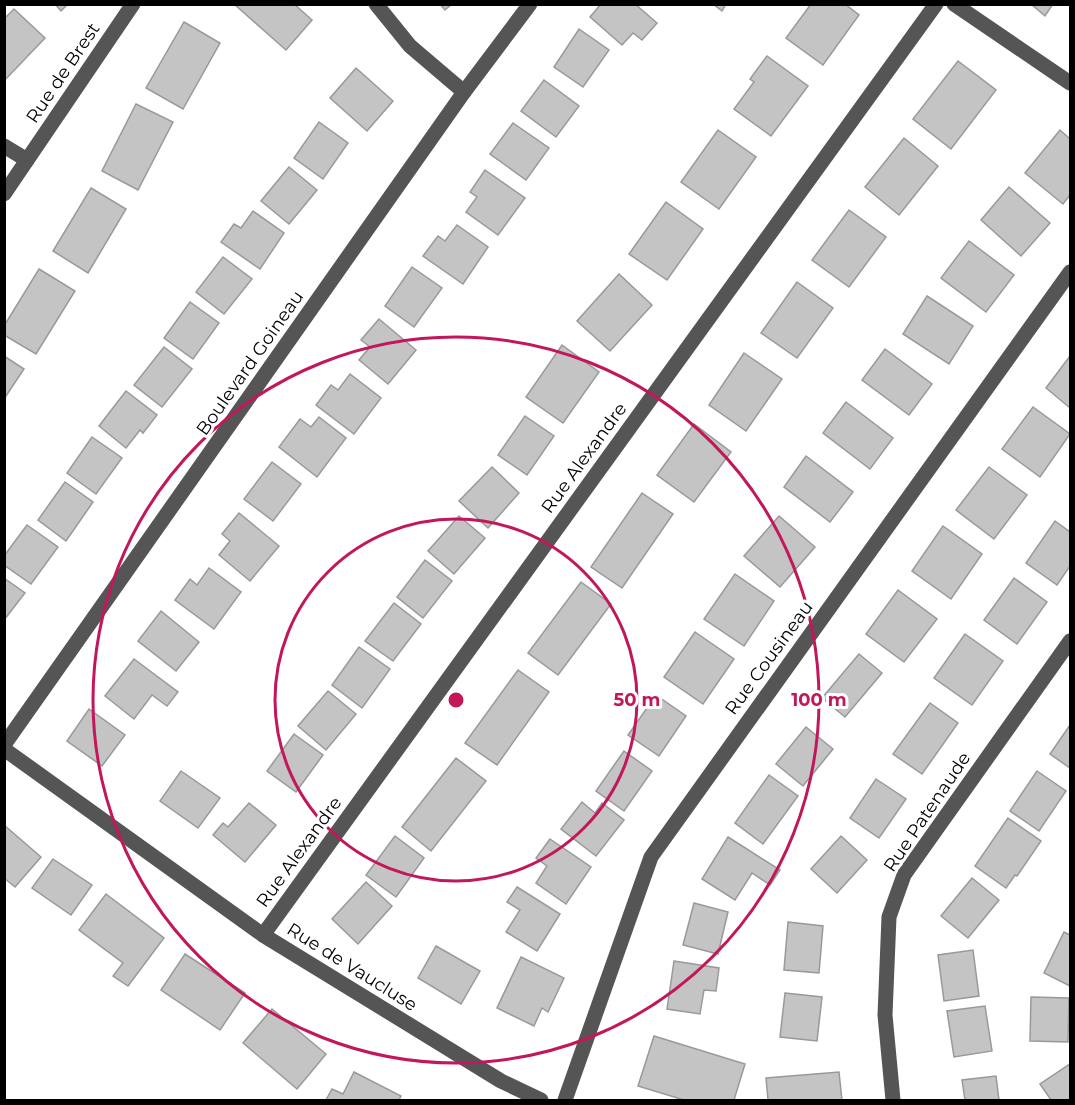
<svg xmlns="http://www.w3.org/2000/svg" width="1075" height="1105" font-family="Montserrat,sans-serif">
<rect width="100%" height="100%" fill="#fff"/>
<g fill="#c4c4c4" stroke="#999" stroke-width="1.5">
<polygon points="55,4 68,4 61,11"/>
<polygon points="234,4 294,4 312,20 286,50"/>
<polygon points="440,4 452,4 445,10"/>
<polygon points="601,4 635,4 657,23 642,40 633,33 622,45 590,17"/>
<polygon points="713,4 726,4 722,11"/>
<polygon points="811,4 845,4 859,15 823,65 786,38"/>
<polygon points="1031,4 1053,4 1045,16"/>
<polygon points="14,9 45,38 4,81 4,19"/>
<polygon points="184,22 220,43 183,109 146,88"/>
<polygon points="579,29 609,50 583,87 554,67"/>
<polygon points="767,56 808,86 771,136 734,109 754,82 750,79"/>
<polygon points="958,61 996,90 951,149 913,119"/>
<polygon points="356,68 393,101 367,131 330,98"/>
<polygon points="544,80 579,106 556,137 521,111"/>
<polygon points="136,104 173,122 138,190 102,171"/>
<polygon points="319,122 348,143 323,179 294,158"/>
<polygon points="513,123 549,148 526,180 490,154"/>
<polygon points="718,130 756,157 719,209 681,182"/>
<polygon points="1060,130 1070,139 1070,195 1063,204 1025,173"/>
<polygon points="904,138 938,166 899,215 865,187"/>
<polygon points="289,167 317,190 289,224 261,201"/>
<polygon points="485,170 525,198 498,235 466,212 477,197 470,192"/>
<polygon points="1009,187 1050,223 1021,256 981,220"/>
<polygon points="91,188 126,209 88,273 53,251"/>
<polygon points="666,202 703,229 667,280 629,254"/>
<polygon points="849,210 886,237 849,287 812,260"/>
<polygon points="253,211 284,233 260,269 221,242 234,224 241,228"/>
<polygon points="457,225 488,247 463,284 423,256 438,236 445,241"/>
<polygon points="969,241 1014,275 986,312 941,278"/>
<polygon points="223,257 252,279 224,314 196,292"/>
<polygon points="412,267 442,288 414,327 385,306"/>
<polygon points="39,269 75,291 36,354 4,335 4,326"/>
<polygon points="619,274 652,305 610,351 577,321"/>
<polygon points="797,282 833,308 797,358 761,333"/>
<polygon points="927,296 973,326 949,364 903,334"/>
<polygon points="190,302 219,323 193,359 164,338"/>
<polygon points="379,319 416,350 388,384 359,360 370,347 361,340"/>
<polygon points="562,345 599,372 563,423 526,397"/>
<polygon points="164,347 192,369 162,407 134,385"/>
<polygon points="885,349 932,384 909,415 862,380"/>
<polygon points="744,353 782,379 746,431 709,405"/>
<polygon points="4,356 24,369 4,399"/>
<polygon points="1070,356 1070,408 1046,388"/>
<polygon points="350,374 381,398 354,434 316,405 331,385 338,390"/>
<polygon points="126,391 157,415 143,433 140,430 126,448 99,426"/>
<polygon points="846,402 893,438 870,469 823,433"/>
<polygon points="1033,407 1070,434 1040,477 1002,449"/>
<polygon points="525,416 554,436 527,475 498,455"/>
<polygon points="319,417 346,438 317,477 279,447 300,419 311,427"/>
<polygon points="694,424 731,452 694,502 657,475"/>
<polygon points="92,437 122,458 96,494 67,473"/>
<polygon points="806,456 853,492 830,522 784,487"/>
<polygon points="272,462 301,484 273,521 244,499"/>
<polygon points="492,467 519,493 488,528 459,501"/>
<polygon points="989,467 1027,495 994,539 956,510"/>
<polygon points="65,482 93,502 66,541 38,520"/>
<polygon points="642,493 673,514 622,588 591,567"/>
<polygon points="239,513 279,546 250,581 219,555 230,541 222,534"/>
<polygon points="459,516 485,538 454,574 428,551"/>
<polygon points="779,516 815,547 780,587 744,556"/>
<polygon points="1055,521 1070,532 1070,566 1057,585 1026,563"/>
<polygon points="27,525 58,547 31,584 4,565 4,556"/>
<polygon points="943,526 982,554 951,599 912,571"/>
<polygon points="425,560 452,581 423,618 397,597"/>
<polygon points="209,568 241,592 214,629 175,600 190,579 197,585"/>
<polygon points="735,574 774,601 744,646 704,619"/>
<polygon points="4,578 25,593 4,620"/>
<polygon points="1014,578 1047,602 1017,644 984,620"/>
<polygon points="581,582 611,604 558,675 528,653"/>
<polygon points="898,590 937,619 904,662 866,634"/>
<polygon points="394,603 421,624 393,661 365,641"/>
<polygon points="161,611 199,642 176,671 138,641"/>
<polygon points="695,632 734,659 703,704 664,677"/>
<polygon points="965,634 1003,661 972,705 934,678"/>
<polygon points="359,647 390,669 362,708 332,685"/>
<polygon points="859,654 882,673 845,717 822,698"/>
<polygon points="134,659 178,692 167,706 152,695 134,719 105,696"/>
<polygon points="518,670 549,692 497,765 465,743"/>
<polygon points="328,691 356,714 326,750 298,726"/>
<polygon points="656,695 686,716 659,756 628,735"/>
<polygon points="930,703 958,723 922,774 893,754"/>
<polygon points="89,709 125,735 102,766 67,741"/>
<polygon points="1070,725 1070,768 1050,754"/>
<polygon points="806,727 833,749 803,786 776,764"/>
<polygon points="294,734 323,755 296,792 267,771"/>
<polygon points="624,751 652,771 624,811 596,791"/>
<polygon points="456,758 486,781 431,851 402,827"/>
<polygon points="181,771 220,798 198,828 160,801"/>
<polygon points="1037,771 1066,791 1039,831 1010,811"/>
<polygon points="769,775 798,796 763,844 735,823"/>
<polygon points="876,779 906,799 879,838 850,818"/>
<polygon points="582,802 595,813 602,803 624,820 596,856 561,829"/>
<polygon points="249,803 276,825 245,862 213,835 223,823 228,827"/>
<polygon points="1008,818 1041,841 1017,876 1015,875 1006,888 975,866"/>
<polygon points="4,825 41,857 15,887 4,878"/>
<polygon points="395,836 424,858 396,897 366,875"/>
<polygon points="841,836 867,860 837,893 811,869"/>
<polygon points="728,837 780,870 770,885 752,873 735,900 702,879"/>
<polygon points="550,839 591,867 566,904 536,883 547,866 536,858"/>
<polygon points="53,859 92,885 71,915 32,888"/>
<polygon points="972,878 999,900 968,938 941,916"/>
<polygon points="366,882 392,906 358,944 332,919"/>
<polygon points="517,887 560,914 537,951 506,932 520,910 507,902"/>
<polygon points="106,894 164,938 128,986 113,976 123,963 79,930"/>
<polygon points="694,903 728,912 718,954 683,945"/>
<polygon points="788,922 823,926 819,973 784,970"/>
<polygon points="1064,932 1070,935 1070,986 1044,973"/>
<polygon points="436,946 480,971 461,1004 418,978"/>
<polygon points="973,950 979,996 944,1001 938,955"/>
<polygon points="185,954 245,993 220,1030 161,990"/>
<polygon points="521,957 564,978 548,1012 542,1008 534,1026 497,1008"/>
<polygon points="674,961 719,968 716,991 704,990 700,1014 667,1009"/>
<polygon points="785,993 822,997 817,1041 780,1037"/>
<polygon points="1031,997 1069,998 1068,1042 1030,1041"/>
<polygon points="985,1006 992,1051 954,1057 947,1011"/>
<polygon points="272,1009 326,1054 297,1089 243,1043"/>
<polygon points="654,1036 745,1064 734,1100 684,1100 638,1086"/>
<polygon points="1070,1064 1070,1100 1051,1100 1040,1084"/>
<polygon points="354,1072 401,1096 399,1100 326,1100 332,1089 343,1094"/>
<polygon points="839,1072 842,1100 768,1100 766,1078"/>
<polygon points="996,1076 999,1100 965,1100 962,1080"/>
</g>
<g fill="none" stroke-linecap="round" stroke-linejoin="round">
<g stroke="#555" stroke-width="15">
<polyline points="376,4 410,46 464,92"/>
<polyline points="954,4 1070,83"/>
<polyline points="4,146 27,160"/>
<polyline points="4,194 133,4"/>
<polyline points="4,745 464,92 530,4"/>
<polyline points="4,749 263,935 501,1081 541,1100"/>
<polyline points="263,935 936,4"/>
<polyline points="565,1100 651,857 1070,272"/>
<polyline points="893,1100 885,1015 889,917 904,875 1070,641"/>
</g>
</g>
<g fill="none" stroke="#c2185b" stroke-width="3">
<circle cx="456" cy="700" r="181"/>
<circle cx="456" cy="700" r="363"/>
</g>
<g text-anchor="middle" dominant-baseline="central" stroke-width="6" stroke-linejoin="round" paint-order="stroke">
<g font-size="18" fill="#000" stroke="#fff">
<text transform="translate(63 73) rotate(-56)">Rue de Brest</text>
<text transform="translate(250 363) rotate(-55)">Boulevard Goineau</text>
<text transform="translate(584 458) rotate(-54)">Rue Alexandre</text>
<text transform="translate(769 658) rotate(-54)">Rue Cousineau</text>
<text transform="translate(927 812) rotate(-56)">Rue Patenaude</text>
<text transform="translate(299 852) rotate(-54)">Rue Alexandre</text>
<text transform="translate(352 967) rotate(32)">Rue de Vaucluse</text>
</g>
</g>
<circle cx="456" cy="700" r="9" fill="#c2185b" stroke="#fff" stroke-width="3"/>
<g font-size="18" text-anchor="middle" font-weight="bold" fill="#c2185b" stroke="#fff" stroke-width="6" stroke-linejoin="round" paint-order="stroke">
<text x="637" y="706">50 m</text>
<text x="819" y="706">100 m</text>
</g>
<rect width="1075" height="1105" fill="none" stroke="#000000" stroke-width="12"/>
</svg>
